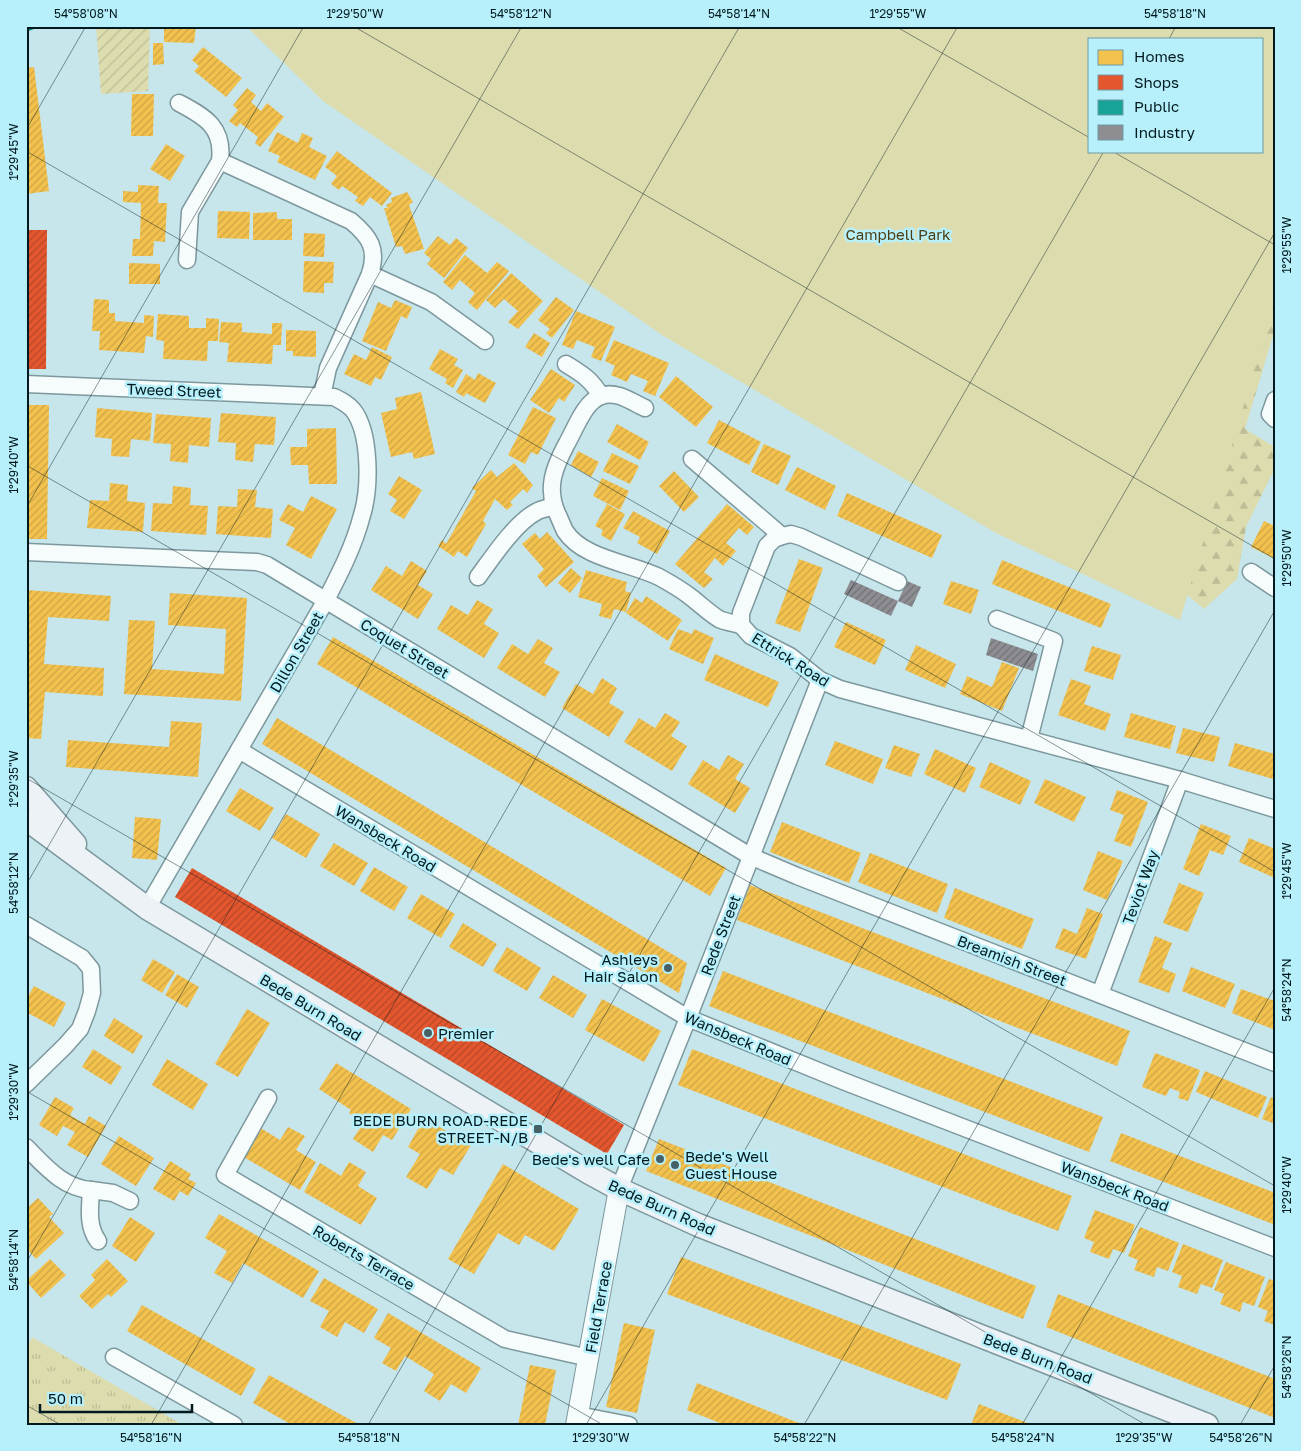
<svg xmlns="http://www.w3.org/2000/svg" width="1301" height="1451" font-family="'Golos Text',sans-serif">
<defs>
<pattern id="grass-tufts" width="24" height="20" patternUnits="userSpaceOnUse" patternTransform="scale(1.25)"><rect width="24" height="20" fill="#dddcae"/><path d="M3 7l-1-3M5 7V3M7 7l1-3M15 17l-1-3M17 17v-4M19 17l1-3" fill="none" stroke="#bcbc95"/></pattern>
<pattern id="forest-firs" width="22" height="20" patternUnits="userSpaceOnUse" patternTransform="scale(1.25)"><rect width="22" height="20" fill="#dddcae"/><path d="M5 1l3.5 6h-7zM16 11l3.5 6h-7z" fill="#bcbc95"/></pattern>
<pattern id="garden-furrows" width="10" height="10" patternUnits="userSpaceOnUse" patternTransform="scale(1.25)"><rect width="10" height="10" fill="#dddcae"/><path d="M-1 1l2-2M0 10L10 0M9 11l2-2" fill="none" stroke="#bcbc95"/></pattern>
<pattern id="homes-hatch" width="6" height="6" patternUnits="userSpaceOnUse" patternTransform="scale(1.25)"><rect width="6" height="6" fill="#f2c14e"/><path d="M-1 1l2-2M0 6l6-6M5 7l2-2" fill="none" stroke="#cea544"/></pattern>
<pattern id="shops-hatch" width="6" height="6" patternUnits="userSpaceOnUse" patternTransform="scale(1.25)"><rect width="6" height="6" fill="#e4572e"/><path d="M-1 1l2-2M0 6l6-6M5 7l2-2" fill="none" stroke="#b64727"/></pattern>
<pattern id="public-hatch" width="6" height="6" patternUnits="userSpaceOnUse" patternTransform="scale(1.25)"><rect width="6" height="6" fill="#17a398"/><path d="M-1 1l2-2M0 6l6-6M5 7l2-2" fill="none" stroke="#12847b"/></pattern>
<pattern id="industry-hatch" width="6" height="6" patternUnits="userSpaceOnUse" patternTransform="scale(1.25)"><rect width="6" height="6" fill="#8d8d92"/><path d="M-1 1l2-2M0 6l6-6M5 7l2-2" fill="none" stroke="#717277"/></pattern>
</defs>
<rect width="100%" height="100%" fill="#c6e6ec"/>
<polygon fill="url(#grass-tufts)" points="32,1337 183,1425 26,1425 26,1350"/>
<polygon fill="url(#forest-firs)" points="1275,149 1275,329 1245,429 1275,447 1275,468 1246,527 1237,579 1204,609 1160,572"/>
<path fill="#dddcae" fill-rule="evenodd" d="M246,26H1275V300L1180,620L996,533L662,335L323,101ZM1090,39H1262V151H1090Z"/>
<polygon fill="url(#garden-furrows)" points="96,26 150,26 148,91 101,94"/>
<g fill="url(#homes-hatch)">
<polygon points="164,26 196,26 194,43 164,42"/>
<polygon points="153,43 163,43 164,64 153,65"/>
<polygon points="203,47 242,78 226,97 194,71 199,66 192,60"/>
<polygon points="34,67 49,191 26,194 26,68"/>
<polygon points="247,88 256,95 251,102 261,111 267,103 284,117 260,147 255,143 258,137 240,123 237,127 229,121 238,110 233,105"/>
<polygon points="132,94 154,94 153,136 131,136"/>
<polygon points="277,132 298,143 302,133 313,138 309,147 327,156 315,180 277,162 280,156 268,151"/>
<polygon points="166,144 185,156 170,181 150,169"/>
<polygon points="337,151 392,193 382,206 370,197 363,206 355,201 358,197 342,186 339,190 331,184 337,176 325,167"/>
<polygon points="138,185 159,186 158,203 167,203 165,242 154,241 153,256 132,256 133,239 140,239 141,203 123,202 123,191 138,192"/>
<polygon points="407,192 413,202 409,205 424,249 405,254 402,246 396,247 384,208 388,208 386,205 392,202 391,198"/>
<polygon points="218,211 250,212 249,239 217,238"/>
<polygon points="277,212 277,219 292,219 292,240 253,240 253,213"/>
<polygon points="304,233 325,234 324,257 303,256"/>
<polygon points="438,236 450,245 456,238 468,248 444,278 427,264 431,259 424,253"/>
<polygon points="465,255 487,273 497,262 509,271 477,310 468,302 475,293 460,280 452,290 443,282"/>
<polygon points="304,261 334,262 333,283 324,283 324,293 303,292"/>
<polygon points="129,263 160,264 160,284 129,284"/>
<polygon points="511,273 543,301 518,329 508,322 518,311 504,299 495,308 486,300"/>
<polygon points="556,297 574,310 552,338 546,333 550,329 538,320"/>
<polygon points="94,299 109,300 109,313 115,313 115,321 144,323 144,315 154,316 153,337 146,336 144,353 99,350 100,331 92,331"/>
<polygon points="395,300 412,307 407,319 401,316 386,351 362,341 378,302 391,308"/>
<polygon points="576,311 615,327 601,361 591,357 595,347 577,340 573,349 562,345"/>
<polygon points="158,314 189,316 189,328 206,328 206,318 219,319 218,341 208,341 207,361 163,359 164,341 156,340"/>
<polygon points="221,322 242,323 242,332 272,334 272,323 282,323 281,345 273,345 272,364 227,362 229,343 219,342"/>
<polygon points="286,330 316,331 316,357 293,356 293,351 286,351"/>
<polygon points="534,333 550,343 542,357 525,347"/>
<polygon points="614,340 669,363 655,396 643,391 648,381 631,374 627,382 611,375 615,366 605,361"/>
<polygon points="372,347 392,357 381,380 375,377 371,386 344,374 354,354 366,360"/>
<polygon points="440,349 458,359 454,365 463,370 453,388 445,383 447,379 429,369"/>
<polygon points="551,369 575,385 564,402 559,398 549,413 530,400"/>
<polygon points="478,373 496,383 485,403 466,393 464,397 456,392 466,374 475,380"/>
<polygon points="676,376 713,407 696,427 659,397"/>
<polygon points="421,392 435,454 414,459 412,452 391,457 381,413 397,409 395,398"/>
<polygon points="26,405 49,405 47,539 26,539"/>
<polygon points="533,407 556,418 538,455 531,452 525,464 508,455"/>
<polygon points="97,408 152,413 150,441 131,439 129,457 111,456 112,439 95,437"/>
<polygon points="221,413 276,417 274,445 255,444 253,462 235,460 236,443 218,442"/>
<polygon points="156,414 211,418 209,447 189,445 188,463 170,461 171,444 153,443"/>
<polygon points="719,420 761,442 749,465 707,443"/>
<polygon points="617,424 649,442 640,460 607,442"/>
<polygon points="336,428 337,484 309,484 308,465 291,465 290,447 307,447 307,429"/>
<polygon points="764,444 791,456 778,485 751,472"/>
<polygon points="578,451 599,462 591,477 571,465"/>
<polygon points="612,453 639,466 630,484 603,471"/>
<polygon points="514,463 533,485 527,493 523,489 510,502 513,505 507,510 495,499 483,521 486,524 467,557 458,551 454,557 438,546 442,540 446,544 476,491 472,488 491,470 497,477"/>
<polygon points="797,467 836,486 825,510 785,490"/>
<polygon points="674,471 699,497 684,512 659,486"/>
<polygon points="399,476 422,490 404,519 390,511 397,500 388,494"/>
<polygon points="602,478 629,491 620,510 593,496"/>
<polygon points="110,483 128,485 127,501 145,503 143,532 87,528 90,500 109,501"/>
<polygon points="173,486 191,488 190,505 208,506 206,535 151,531 153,503 172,504"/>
<polygon points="238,489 257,490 255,507 273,509 271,538 216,534 218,506 237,507"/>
<polygon points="847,493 942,535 932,558 837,516"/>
<polygon points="311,496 337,509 311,559 286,545 295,528 279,520 288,504 303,512"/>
<polygon points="607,504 625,514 611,541 601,535 603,530 595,526"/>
<polygon points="727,504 754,527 747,535 739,528 726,543 736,551 723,566 715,558 704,572 713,579 704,588 675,564"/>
<polygon points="633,511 670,531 657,554 637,543 640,537 623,528"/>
<polygon points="1264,521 1275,526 1275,559 1251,547"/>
<polygon points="547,532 574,562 546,587 537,576 544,569 522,544 535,533 540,539"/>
<polygon points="799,559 823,568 800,632 775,623"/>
<polygon points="1002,560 1111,604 1101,628 992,584"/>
<polygon points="411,561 427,571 418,585 433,594 418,619 371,590 386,566 402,576"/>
<polygon points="571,568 582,578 570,593 558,583"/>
<polygon points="586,570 627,582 625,591 631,593 626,612 614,609 611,619 599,616 602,604 578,597"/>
<polygon points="951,581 979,590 971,614 943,604"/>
<polygon points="26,590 111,596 109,621 48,617 44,664 104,668 103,696 45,692 41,739 26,738"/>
<polygon points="170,593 247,598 241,701 124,694 129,620 155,621 152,669 224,674 226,629 168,625"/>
<polygon points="646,596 682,620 668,641 626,613 635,598 642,603"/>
<polygon points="477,600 493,609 484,624 499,633 484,658 437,629 451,605 468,615"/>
<polygon points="846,622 886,640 875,665 834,647"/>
<polygon points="678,629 692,634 694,629 714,638 703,664 669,649"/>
<polygon points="333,637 726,868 710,896 317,664"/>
<polygon points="538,639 553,648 544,663 560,672 545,697 497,668 512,644 528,654"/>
<polygon points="916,645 956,664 945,688 905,670"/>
<polygon points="1092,646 1121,655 1113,680 1084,671"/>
<polygon points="715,654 779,682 768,707 704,680"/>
<polygon points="1002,662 1019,668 1002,711 960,694 967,676 992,687"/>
<polygon points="602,678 617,688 609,703 624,712 609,737 562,708 576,684 593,694"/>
<polygon points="1071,679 1091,686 1084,704 1111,714 1105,731 1058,715"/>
<polygon points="665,713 680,722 671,736 687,746 672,771 624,742 639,718 655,728"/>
<polygon points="1131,713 1176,726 1170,749 1124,737"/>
<polygon points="277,718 687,963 679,993 262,744"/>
<polygon points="171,721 202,723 198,777 66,767 68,740 169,747"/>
<polygon points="1183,728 1220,737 1214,762 1176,753"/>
<polygon points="835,741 883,759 873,784 825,765"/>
<polygon points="1235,743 1275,754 1273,779 1228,766"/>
<polygon points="894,745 920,754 911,777 885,768"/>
<polygon points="935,749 976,768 965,793 924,774"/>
<polygon points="728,755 744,764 735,779 750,788 735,813 688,784 703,760 719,770"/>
<polygon points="990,762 1031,781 1020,805 979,787"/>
<polygon points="1045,779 1086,797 1074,822 1034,803"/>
<polygon points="240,788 274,808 260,831 226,811"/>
<polygon points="1117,790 1148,802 1131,847 1114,841 1124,815 1110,810"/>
<polygon points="286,814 320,834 306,858 272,838"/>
<polygon points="135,817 161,819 157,860 132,858"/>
<polygon points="782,822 861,853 849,883 770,852"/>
<polygon points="1201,824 1231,836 1223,855 1210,850 1199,876 1183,869"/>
<polygon points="1249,838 1275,849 1275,878 1239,862"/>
<polygon points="334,843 368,863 354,886 320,866"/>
<polygon points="1098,851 1123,861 1107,900 1083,890"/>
<polygon points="870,853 948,884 937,913 858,882"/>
<polygon points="374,867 408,887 394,911 360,891"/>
<polygon points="1179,883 1204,893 1188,932 1163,923"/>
<polygon points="750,885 1130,1031 1117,1066 737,920"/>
<polygon points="955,888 1034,919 1022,949 944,918"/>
<polygon points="421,894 455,914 441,938 407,918"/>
<polygon points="1087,908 1103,914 1086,959 1055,948 1063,928 1077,934"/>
<polygon points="463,923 497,944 483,967 449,947"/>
<polygon points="1155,936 1172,943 1162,968 1176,974 1169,993 1138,982"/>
<polygon points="507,947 541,968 527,991 493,971"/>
<polygon points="153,959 175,972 162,993 141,980"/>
<polygon points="1191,967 1235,984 1225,1008 1182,991"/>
<polygon points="723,971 1103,1117 1089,1152 709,1006"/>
<polygon points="177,974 199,987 187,1008 165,995"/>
<polygon points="553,975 587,995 573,1018 539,998"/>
<polygon points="34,986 66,1003 54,1027 26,1012 26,1000"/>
<polygon points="1241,989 1275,1001 1275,1030 1232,1013"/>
<polygon points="602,999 661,1031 644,1062 585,1030"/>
<polygon points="247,1009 270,1023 238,1077 215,1064"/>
<polygon points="114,1018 143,1036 133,1054 104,1036"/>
<polygon points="93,1049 122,1067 111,1085 82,1067"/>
<polygon points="692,1049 1072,1196 1058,1231 678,1085"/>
<polygon points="1155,1053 1200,1070 1188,1101 1178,1098 1180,1092 1170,1088 1166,1096 1142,1087"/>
<polygon points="167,1059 208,1084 193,1110 152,1085"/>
<polygon points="336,1063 411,1109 392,1140 383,1135 373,1152 353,1139 364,1122 349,1113 351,1110 319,1089"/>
<polygon points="1205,1071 1267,1097 1258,1118 1196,1092"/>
<polygon points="55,1097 74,1108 70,1115 85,1124 89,1116 106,1126 88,1157 67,1145 75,1132 63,1126 57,1136 39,1125"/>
<polygon points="1271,1097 1275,1099 1275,1124 1262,1119"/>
<polygon points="424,1118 471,1145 453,1175 440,1168 427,1189 406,1177 420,1154 408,1147"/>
<polygon points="259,1127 280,1140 288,1127 305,1136 296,1150 316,1162 300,1190 242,1156"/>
<polygon points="1121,1133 1275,1193 1275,1225 1110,1161"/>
<polygon points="119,1136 154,1158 136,1186 101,1164"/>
<polygon points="659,1139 1036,1286 1023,1319 646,1171"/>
<polygon points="170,1161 191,1174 188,1179 196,1183 188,1196 180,1191 174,1201 153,1189"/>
<polygon points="349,1162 366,1172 358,1186 377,1198 361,1225 304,1192 320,1163 341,1176"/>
<polygon points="503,1164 579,1209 554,1251 525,1235 519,1245 498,1233 474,1274 448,1259"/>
<polygon points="38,1198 53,1214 49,1217 64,1233 36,1259 26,1248 26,1238 28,1236 26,1235 26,1209"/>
<polygon points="1095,1210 1135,1225 1124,1253 1113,1249 1109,1259 1090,1252 1094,1242 1084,1238"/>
<polygon points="219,1214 319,1271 303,1298 243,1263 232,1283 214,1273 227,1251 205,1238"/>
<polygon points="130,1217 155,1233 136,1262 112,1246"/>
<polygon points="1140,1227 1179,1243 1168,1271 1157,1267 1154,1277 1134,1270 1138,1260 1128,1256"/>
<polygon points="1183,1244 1223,1260 1212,1288 1201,1284 1197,1294 1178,1287 1182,1276 1172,1272"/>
<polygon points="681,1257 961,1364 947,1400 667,1294"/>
<polygon points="50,1259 66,1275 41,1298 26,1281"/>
<polygon points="107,1259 128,1281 111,1297 108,1294 92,1309 79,1296 95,1280 91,1275"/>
<polygon points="1226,1262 1265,1277 1254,1306 1243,1302 1240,1312 1220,1304 1224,1294 1214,1290"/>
<polygon points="324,1278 378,1309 364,1333 345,1322 337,1337 320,1327 329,1311 310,1301"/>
<polygon points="1269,1279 1275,1281 1275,1325 1264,1321 1268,1311 1258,1307"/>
<polygon points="1058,1294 1275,1379 1275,1418 1046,1327"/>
<polygon points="142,1305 256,1369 241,1396 127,1331"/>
<polygon points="388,1313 481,1368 466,1393 451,1384 440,1401 424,1391 434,1374 405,1356 396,1371 382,1363 391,1348 374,1338"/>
<polygon points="624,1323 655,1330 637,1413 606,1407"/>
<polygon points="530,1365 556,1370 545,1425 518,1425"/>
<polygon points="269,1375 360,1425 292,1425 253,1403"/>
<polygon points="697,1383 804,1425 725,1425 687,1410"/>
<polygon points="979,1404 1033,1425 971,1425"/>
</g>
<g fill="url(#shops-hatch)">
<polygon points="26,230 47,230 46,369 26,369"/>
<polygon points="192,868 624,1125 607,1154 175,897"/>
</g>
<polygon fill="url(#public-hatch)" points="26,26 40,26 40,27 26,32"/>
<g fill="url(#industry-hatch)">
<polygon points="851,580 898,601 891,616 844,594"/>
<polygon points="907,581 921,587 912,607 898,601"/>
<polygon points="991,638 1038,654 1033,671 986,655"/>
</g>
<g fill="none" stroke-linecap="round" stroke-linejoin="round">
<g stroke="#7c989d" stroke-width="19">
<g id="minor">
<path d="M179,103C206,117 224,128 220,161L190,212L187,260"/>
<path d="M220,161L351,221C370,237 378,249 370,274L328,368L322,396"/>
<polyline points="370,274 431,302 485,341"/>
<path d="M566,364C582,374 591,379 601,396C616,390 632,402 645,408"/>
<path d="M26,384L334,397C342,401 348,404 353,410C371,433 370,489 362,515C354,546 340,573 326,600L147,908"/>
<path d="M601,396C584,402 575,430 566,445C554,468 546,488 557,513C560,519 562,525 565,531C583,559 631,563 659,577C670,583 682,590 692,598C701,605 709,613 719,619C725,622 734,623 741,625"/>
<polyline points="1275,400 1270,414 1275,419"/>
<polyline points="692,459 782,536 791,534 801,537 898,582"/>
<polyline points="782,536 774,539 767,546 741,613 741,625 751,636 790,656 820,680 840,689 1180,780 1275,809"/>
<polyline points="26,552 257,562 267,565 750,856 797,876 1275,1063"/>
<polyline points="1251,572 1275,588"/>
<path d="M478,577C492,558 515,523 536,512C541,509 548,508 554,506"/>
<polyline points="997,619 1054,641 1029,739"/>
<polyline points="239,750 688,1018 843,1081 1275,1248"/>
<polyline points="26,925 82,958 91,969 92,993 87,1011 80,1029 65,1046 26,1084"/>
<polyline points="1100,994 1180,780"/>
<polyline points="268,1098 225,1175 505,1339 589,1358"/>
<path d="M26,1147C45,1166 63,1188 91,1190"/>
<polyline points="619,1189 688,1018 820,680"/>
<path d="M98,1241C87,1226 90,1208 91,1190L113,1193L130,1201"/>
<polyline points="114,1357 234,1425"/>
<polyline points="578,1415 629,1425"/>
</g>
</g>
<g stroke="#7c989d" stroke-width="22">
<polyline id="tertiary" points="576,1425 619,1189"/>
</g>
<g stroke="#7c989d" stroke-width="25">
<g id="secondary">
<polyline points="26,788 75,844"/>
<polyline points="26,819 147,908 588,1172 619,1189 698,1225 1207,1425"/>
</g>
</g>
<use href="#minor" stroke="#f6fbfc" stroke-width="16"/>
<use href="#tertiary" stroke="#f6fbfc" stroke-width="20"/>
<use href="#secondary" stroke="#ecf2f6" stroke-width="22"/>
</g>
<path fill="none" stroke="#001a1f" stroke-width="1" stroke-opacity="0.45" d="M353,26L1275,559M895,26L1090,138M1169,39L1176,26M26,130L86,26M26,151L1275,872M1112,151L1275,245M26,465L1275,1186M26,508L304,26M26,778L1146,1425M26,885L522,26M26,1091L603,1425M26,1263L740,26M26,1405L61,1425M151,1425L958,26M368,1425L1104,151M586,1425L1275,232M804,1425L1275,610M1022,1425L1275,987M1240,1425L1275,1365"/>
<g fill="#456167" stroke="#b7f0fb" stroke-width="2">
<circle cx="668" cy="968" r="5"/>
<circle cx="428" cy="1033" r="5"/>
<rect x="533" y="1124" width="10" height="10" rx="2.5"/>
<circle cx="660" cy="1159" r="5"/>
<circle cx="675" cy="1165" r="5"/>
</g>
<g text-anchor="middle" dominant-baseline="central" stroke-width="5" stroke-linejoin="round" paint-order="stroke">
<g font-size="15" fill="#4c3e11" stroke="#b7f0fb">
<text x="898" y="234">Campbell Park</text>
</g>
<g font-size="15" fill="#001a1f" stroke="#b7f0fb">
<text transform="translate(174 390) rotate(2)">Tweed Street</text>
<text transform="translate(405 648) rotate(31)">Coquet Street</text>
<text transform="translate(296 652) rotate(-60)">Dillon Street</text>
<text transform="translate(791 659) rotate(32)">Ettrick Road</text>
<text transform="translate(386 838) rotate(31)">Wansbeck Road</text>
<text transform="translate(1140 887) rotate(-70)">Teviot Way</text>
<text transform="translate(720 935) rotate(-69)">Rede Street</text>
<text transform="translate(1012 960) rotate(21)">Breamish Street</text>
<text transform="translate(311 1007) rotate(31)">Bede Burn Road</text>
<text transform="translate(738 1038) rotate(23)">Wansbeck Road</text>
<text transform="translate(1115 1186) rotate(21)">Wansbeck Road</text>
<text transform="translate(662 1207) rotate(24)">Bede Burn Road</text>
<text transform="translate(364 1257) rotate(30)">Roberts Terrace</text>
<text transform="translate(598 1307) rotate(-80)">Field Terrace</text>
<text transform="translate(1038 1358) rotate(21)">Bede Burn Road</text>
</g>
<g font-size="15" fill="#001a1f" stroke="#b7f0fb" text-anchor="end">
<text x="658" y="959">Ashleys<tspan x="658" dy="17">Hair Salon</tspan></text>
<text x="438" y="1033" text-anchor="start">Premier</text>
<text x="528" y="1120">BEDE BURN ROAD-REDE<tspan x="528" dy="17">STREET-N/B</tspan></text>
<text x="685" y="1156" text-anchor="start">Bede's Well<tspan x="685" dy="17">Guest House</tspan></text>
<text x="650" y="1159">Bede's well Cafe</text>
</g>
</g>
<rect width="1301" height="1451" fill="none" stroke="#b7f0fb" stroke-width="55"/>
<rect x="1088" y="38" width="175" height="115" fill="#b7f0fb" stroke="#6e9aa3"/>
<rect x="1098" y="50" width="25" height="15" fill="#f2c14e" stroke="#6e9aa3"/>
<text x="1134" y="62" font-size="15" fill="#001a1f">Homes</text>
<rect x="1098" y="75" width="25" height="15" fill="#e4572e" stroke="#6e9aa3"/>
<text x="1134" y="88" font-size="15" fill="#001a1f">Shops</text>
<rect x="1098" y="100" width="25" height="15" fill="#17a398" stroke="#6e9aa3"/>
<text x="1134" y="112" font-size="15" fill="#001a1f">Public</text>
<rect x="1098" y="125" width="25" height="15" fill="#8d8d92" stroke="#6e9aa3"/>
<text x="1134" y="138" font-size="15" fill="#001a1f">Industry</text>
<path d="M40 1404v8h152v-8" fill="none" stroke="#001a1f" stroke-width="2.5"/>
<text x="48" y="1404" font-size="15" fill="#001a1f" stroke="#b7f0fb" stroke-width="4" paint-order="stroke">50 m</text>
<rect x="28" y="28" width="1246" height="1396" fill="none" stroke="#001a1f" stroke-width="2"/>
<g font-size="12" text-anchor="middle" fill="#001a1f">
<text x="86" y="18">54°58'08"N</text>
<text x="355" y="18">1°29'50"W</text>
<text x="521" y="18">54°58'12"N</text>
<text x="739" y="18">54°58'14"N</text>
<text x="898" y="18">1°29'55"W</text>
<text x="1175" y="18">54°58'18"N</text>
<text transform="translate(14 152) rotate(-90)" y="4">1°29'45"W</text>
<text transform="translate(1287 245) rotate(-90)" y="4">1°29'55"W</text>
<text transform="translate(14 465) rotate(-90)" y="4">1°29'40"W</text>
<text transform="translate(1287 558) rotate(-90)" y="4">1°29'50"W</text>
<text transform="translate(14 779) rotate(-90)" y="4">1°29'35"W</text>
<text transform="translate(1287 871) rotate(-90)" y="4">1°29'45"W</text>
<text transform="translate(14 883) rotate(-90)" y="4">54°58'12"N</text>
<text transform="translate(1287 990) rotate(-90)" y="4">54°58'24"N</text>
<text transform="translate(14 1092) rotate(-90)" y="4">1°29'30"W</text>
<text transform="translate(1287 1185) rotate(-90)" y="4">1°29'40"W</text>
<text transform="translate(14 1260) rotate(-90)" y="4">54°58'14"N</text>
<text transform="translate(1287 1367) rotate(-90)" y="4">54°58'26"N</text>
<text x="151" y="1442">54°58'16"N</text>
<text x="369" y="1442">54°58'18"N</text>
<text x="601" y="1442">1°29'30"W</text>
<text x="805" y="1442">54°58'22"N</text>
<text x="1023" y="1442">54°58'24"N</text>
<text x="1144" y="1442">1°29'35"W</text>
<text x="1241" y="1442">54°58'26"N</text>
</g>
</svg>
